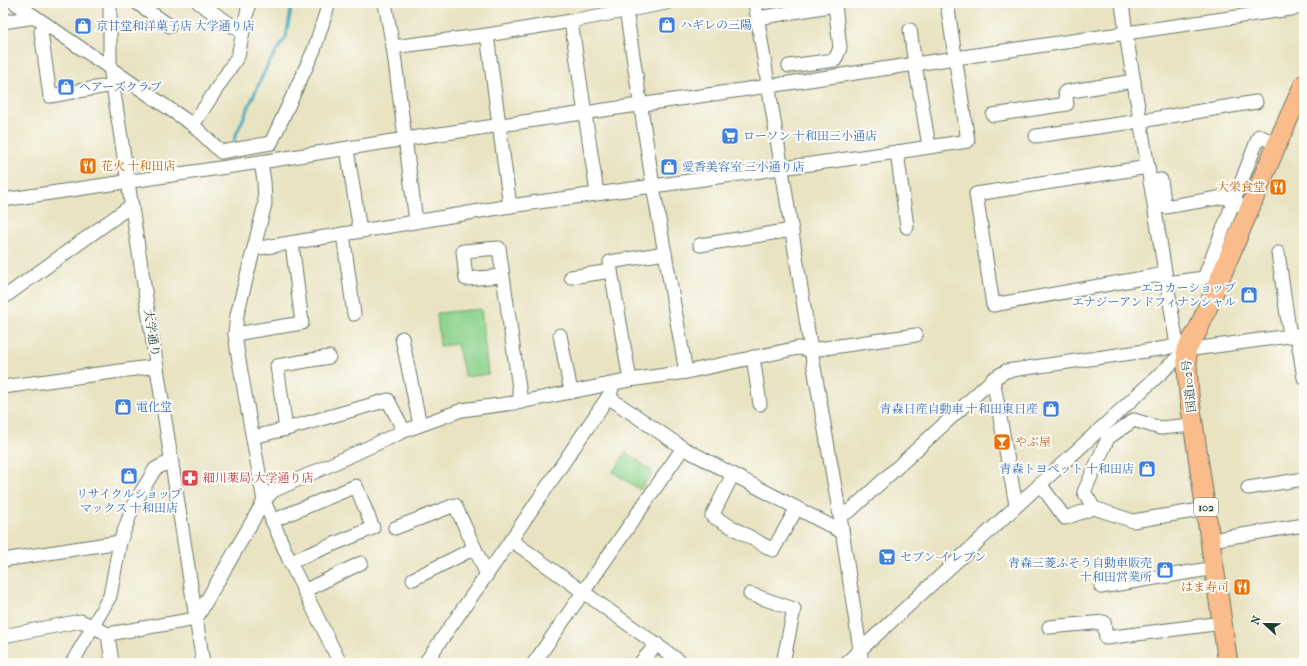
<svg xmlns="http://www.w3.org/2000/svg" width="1307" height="666" font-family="'IM FELL French Canon','Noto Serif JP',serif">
<rect width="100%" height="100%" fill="#fdfcf7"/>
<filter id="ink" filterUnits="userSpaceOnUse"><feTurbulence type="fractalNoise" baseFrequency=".025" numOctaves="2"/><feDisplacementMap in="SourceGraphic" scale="8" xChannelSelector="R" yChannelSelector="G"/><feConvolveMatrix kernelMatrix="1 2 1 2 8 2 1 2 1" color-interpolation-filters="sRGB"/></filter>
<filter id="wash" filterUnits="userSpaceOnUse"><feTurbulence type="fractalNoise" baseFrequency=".012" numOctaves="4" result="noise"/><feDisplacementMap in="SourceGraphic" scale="16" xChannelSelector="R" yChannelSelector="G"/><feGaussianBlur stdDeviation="0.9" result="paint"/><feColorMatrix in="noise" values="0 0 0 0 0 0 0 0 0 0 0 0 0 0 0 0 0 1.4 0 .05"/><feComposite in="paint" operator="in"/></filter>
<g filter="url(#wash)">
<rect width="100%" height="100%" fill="#e9e3c2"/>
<g fill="#8ed48f" stroke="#568862">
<polygon points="481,309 488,374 465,377 457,344 440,346 437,313"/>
<polygon points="626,452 653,472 640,490 613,472"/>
</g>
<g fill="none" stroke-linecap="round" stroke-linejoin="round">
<polyline stroke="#3ea9be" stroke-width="3" points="234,139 267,66 286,37 292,3"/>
</g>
</g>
<g filter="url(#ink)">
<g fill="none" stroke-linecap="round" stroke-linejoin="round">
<g stroke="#676" stroke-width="15">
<g id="minor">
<polyline points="15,3 193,125 221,152 271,143 314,50 329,3"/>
<polyline points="110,3 110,67 203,663"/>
<polyline points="137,3 170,26"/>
<polyline points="199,3 242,32"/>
<polyline points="385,3 393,47"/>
<polyline points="755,3 811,350 840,516 862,663"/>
<polyline points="1122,3 1126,34 1177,345"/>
<polyline points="626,10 653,186 686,372"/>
<polyline points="758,18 835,5 840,48 835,60 789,66"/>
<polyline points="571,21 597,193"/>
<polyline points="3,22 35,17"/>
<polyline points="45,24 41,32 50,96 113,85"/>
<polyline points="910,30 915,64 929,146"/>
<polyline points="487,35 510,206"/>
<polyline points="993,115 1067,104 1065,92 1134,81"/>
<polyline points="193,125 238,56 249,3"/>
<polyline points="1036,136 1140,121 1256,102"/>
<polyline points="347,149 360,231"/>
<polyline points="897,152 907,227"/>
<polyline points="261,162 264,181 265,204 237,315 235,334 238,355 264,501 290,562 340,663"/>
<polyline points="1148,167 976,194 993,305 1165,274"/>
<polyline points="1150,182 1161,180 1165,207 1224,197 1240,205"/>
<polyline points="3,200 261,162 405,139 769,86 915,64 1304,7"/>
<polyline points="416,221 393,47 487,35 571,21 666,3"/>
<polyline points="343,234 354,314"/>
<polyline points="700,245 792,230"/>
<polyline points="254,249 510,206 897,152 968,141 947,3"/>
<polyline points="1278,253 1290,336"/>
<polyline points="611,271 610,262 665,253"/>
<polyline points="502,276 466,279 463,251 499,248 521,402"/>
<polyline points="571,277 611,271 630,380"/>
<polyline points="1166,283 1204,278 1259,136 1277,144"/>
<polyline points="3,298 132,205"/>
<polyline points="235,334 302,323 292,243"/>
<polyline points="560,335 571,392"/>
<polyline points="1297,335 1304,378"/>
<polyline points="402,338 420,425"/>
<polyline points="753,357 760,404"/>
<polyline points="993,379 1016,505"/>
<polyline points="3,387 157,366"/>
<polyline points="608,397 683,448 842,532"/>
<polyline points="1193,425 1160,428 1134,420 1108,438 1084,492 1094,508 1133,521 1206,509"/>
<polyline points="286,429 277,366 329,357"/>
<polyline points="253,437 286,429 388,400 404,431"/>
<polyline points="733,474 712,516 773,550 797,508"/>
<polyline points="1040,484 1065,518 1094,508"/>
<polyline points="1248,488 1304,479"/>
<polyline points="840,516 851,510 993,379 1006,371 1166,348 1177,345 1186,350"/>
<polyline points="272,521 356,486 373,528 290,562"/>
<polyline points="395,528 455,505 487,575"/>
<polyline points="511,540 682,663"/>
<polyline points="1211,540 1304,525"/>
<polyline points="3,560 120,542"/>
<polyline points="413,579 475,548"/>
<polyline points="1101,587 1215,568"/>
<polyline points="304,591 361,563"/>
<polyline points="750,594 794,609 783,663"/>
<polyline points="1049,627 1104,622 1106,638 1222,623"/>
<polyline points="108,634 112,663"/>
<polyline points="3,636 81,621 108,634 196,619 264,501 273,491 404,431 462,410 521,402 630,380 686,372 798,348 811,350 916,335"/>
<polyline points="72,663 110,596 120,542 134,504 155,469 171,461"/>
<polyline points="425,663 511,540 608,397 611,392 613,384"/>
<polyline points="534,663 683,448"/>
<polyline points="640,663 657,644"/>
<polyline points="846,663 1186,350 1304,334"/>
</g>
</g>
<g stroke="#676" stroke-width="21">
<polyline id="highway" points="1228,663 1189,395 1186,350 1198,330 1277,144 1304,84"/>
</g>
<use href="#minor" stroke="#fff" stroke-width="13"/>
<use href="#highway" stroke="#f9bc8a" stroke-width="19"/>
</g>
</g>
<defs>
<g id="shop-square" transform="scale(0.9)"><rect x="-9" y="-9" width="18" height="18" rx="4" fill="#3f7fe0" stroke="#fdfcf7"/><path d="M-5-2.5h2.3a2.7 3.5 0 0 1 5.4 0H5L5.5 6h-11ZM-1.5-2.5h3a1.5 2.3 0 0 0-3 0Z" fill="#fff"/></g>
<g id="supermarket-square" transform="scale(0.9)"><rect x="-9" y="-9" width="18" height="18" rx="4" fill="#3f7fe0" stroke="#fdfcf7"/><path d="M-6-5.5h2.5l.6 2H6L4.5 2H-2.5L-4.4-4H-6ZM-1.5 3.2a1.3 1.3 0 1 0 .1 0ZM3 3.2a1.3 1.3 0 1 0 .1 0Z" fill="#fff"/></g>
<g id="restaurant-square" transform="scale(0.9)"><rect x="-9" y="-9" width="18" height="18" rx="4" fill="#e8710a" stroke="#fdfcf7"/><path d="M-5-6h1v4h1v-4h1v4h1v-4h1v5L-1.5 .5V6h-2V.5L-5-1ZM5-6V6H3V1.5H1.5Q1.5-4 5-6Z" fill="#fff"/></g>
<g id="bar-square" transform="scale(0.9)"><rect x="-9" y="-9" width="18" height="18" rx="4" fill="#e8710a" stroke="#fdfcf7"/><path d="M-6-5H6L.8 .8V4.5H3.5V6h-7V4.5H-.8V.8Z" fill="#fff"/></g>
<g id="pharmacy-square" transform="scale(0.9)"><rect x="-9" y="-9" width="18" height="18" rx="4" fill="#e0444e" stroke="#fdfcf7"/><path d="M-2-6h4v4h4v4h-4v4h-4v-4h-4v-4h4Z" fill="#fff"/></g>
</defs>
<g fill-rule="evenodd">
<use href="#shop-square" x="667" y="25"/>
<use href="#shop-square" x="83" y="26"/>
<use href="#shop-square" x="66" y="87"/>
<use href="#supermarket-square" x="730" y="136"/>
<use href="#restaurant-square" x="88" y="166"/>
<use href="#shop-square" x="669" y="167"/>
<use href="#restaurant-square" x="1278" y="187"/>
<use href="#shop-square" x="1249" y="295"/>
<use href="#shop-square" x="123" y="407"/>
<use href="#shop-square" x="1051" y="409"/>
<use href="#bar-square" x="1002" y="442"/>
<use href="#shop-square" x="1147" y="469"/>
<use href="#shop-square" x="129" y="476"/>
<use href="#pharmacy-square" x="190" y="478"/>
<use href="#supermarket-square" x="887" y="557"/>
<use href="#shop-square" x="1165" y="570"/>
<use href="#restaurant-square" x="1242" y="587"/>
</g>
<g text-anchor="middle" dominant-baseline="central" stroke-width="4" stroke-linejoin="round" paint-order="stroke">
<rect fill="#fdfcf7" stroke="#62766e" stroke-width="1" x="1194" y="498" width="24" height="18" rx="3"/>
<g font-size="11" font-weight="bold" fill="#1f3d34">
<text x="1206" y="507">102</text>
</g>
<g font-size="12" fill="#366cbe" stroke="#fdfcf7" text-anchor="start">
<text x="680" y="25">ハギレの三陽</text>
<text x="96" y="26">京甘堂和洋菓子店 大学通り店</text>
<text x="79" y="87">ヘアーズクラブ</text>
<text x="743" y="136">ローソン 十和田三小通店</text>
<text x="682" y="167">愛香美容室 三小通り店</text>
<text x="1236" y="288" text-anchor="end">エコカーショップ<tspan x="1236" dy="14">エナジーアンドフィナンシャル</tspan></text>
<text x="136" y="407">電化堂</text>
<text x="1038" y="409" text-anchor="end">青森日産自動車 十和田東日産</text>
<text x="1134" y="469" text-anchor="end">青森トヨペット 十和田店</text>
<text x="129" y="494" text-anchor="middle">リサイクルショップ<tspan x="129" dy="14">マックス 十和田店</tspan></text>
<text x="900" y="557">セブン-イレブン</text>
<text x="1152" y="563" text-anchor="end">青森三菱ふそう自動車販売<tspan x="1152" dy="14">十和田営業所</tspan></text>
</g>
<g font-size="12" fill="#c56008" stroke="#fdfcf7" text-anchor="start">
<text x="101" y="166">花火 十和田店</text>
<text x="1265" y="187" text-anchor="end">大栄食堂</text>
<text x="1015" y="442">やぶ屋</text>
<text x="1229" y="587" text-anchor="end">はま寿司</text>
</g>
<g font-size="12" fill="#1f3d34" stroke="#fdfcf7">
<text transform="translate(152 333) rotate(81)">大学通り</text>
<text transform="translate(1189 386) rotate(-96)">国道102号</text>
</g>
<g font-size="12" fill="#be3a42" stroke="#fdfcf7" text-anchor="start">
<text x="203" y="478">細川薬局 大学通り店</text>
</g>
</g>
<rect width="1307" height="666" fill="none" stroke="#fdfcf7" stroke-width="16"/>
<g transform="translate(1265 624) rotate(292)" stroke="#fdfcf7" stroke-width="3" paint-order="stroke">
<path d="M0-3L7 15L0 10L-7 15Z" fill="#1f3d34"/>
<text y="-6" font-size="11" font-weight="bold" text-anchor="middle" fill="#1f3d34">N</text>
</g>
</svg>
